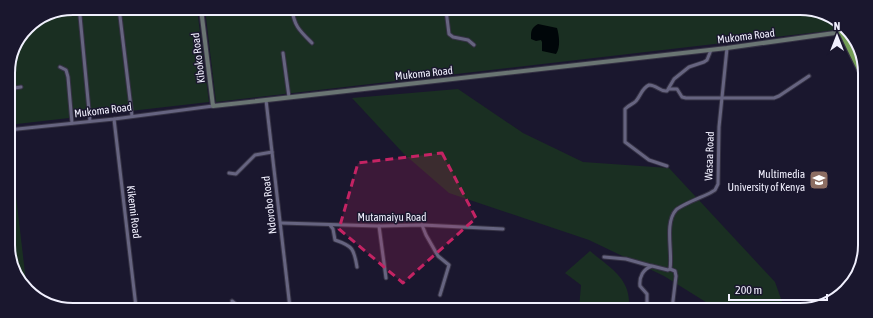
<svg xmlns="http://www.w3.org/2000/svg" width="873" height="318" font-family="'Asap Condensed',sans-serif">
<rect width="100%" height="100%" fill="#1a172e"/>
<g fill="#1a2f22">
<polygon points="73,8 197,9 209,102 8,125 8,68 30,24"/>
<polygon points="205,9 821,11 830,17 836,30 216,102"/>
<polygon points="458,89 523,133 583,162 669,168 775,282 785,310 717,309 664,276 589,240 449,193 404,154 352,98"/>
<polygon points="9,136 27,290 24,288 9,258"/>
<path d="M590,251C610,268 631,278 629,307L627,309H579L581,285L565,273Z"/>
</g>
<path fill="#000609" d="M538,24L557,28C559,35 561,47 556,54L542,51V42L541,40L536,41L531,39C531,31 531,28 538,24Z"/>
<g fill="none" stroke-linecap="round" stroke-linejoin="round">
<g stroke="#353244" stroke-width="5">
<g id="street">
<polyline points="119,8 132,116"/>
<path d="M292,9C294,26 300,31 312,43"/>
<polyline points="446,10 449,34 453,37 468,40 474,45"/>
<polyline points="80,16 90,121"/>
<polyline points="283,53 289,97"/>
<polyline points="60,67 66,70 68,77 72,123"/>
<polyline points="8,89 21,87"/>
<polyline points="669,89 677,89 682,97 686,98 774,98 779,96 809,76"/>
<polyline points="266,100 290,308"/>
<polyline points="114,119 136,307"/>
<polyline points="8,130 114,119 213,106"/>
<path d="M667,166L649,160L625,142V109C629,105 633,104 636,101C641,95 642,88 649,85C657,85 660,92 667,91L674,79L689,67L704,62L707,60L711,50"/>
<polyline points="229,173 236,174 255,155 272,152"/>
<polyline points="281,223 379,226 422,225 503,229"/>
<path d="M330,225L333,229L335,240C353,246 354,249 357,267"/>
<polyline points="422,225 426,235 438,256 449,265 440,295"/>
<polyline points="379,226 386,278"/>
<polyline points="604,257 626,259 651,266"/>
<polyline points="670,269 675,271 676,276 672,309"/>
<polyline points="232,301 239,307"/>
<polyline points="664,305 664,309"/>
<path d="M647,306V294L640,286C639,277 643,269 652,266L668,270L670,269C673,253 664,223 676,210C681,205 702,197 710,193L715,190L718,184L719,127L727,48"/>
</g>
</g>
<g stroke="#353244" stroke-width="6">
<polyline id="secondary" points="201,9 213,106 727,48 842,32"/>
</g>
<g stroke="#353244" stroke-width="8">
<polyline id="highway" points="837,22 864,78"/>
</g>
<use href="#street" stroke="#666480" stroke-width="3"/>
<use href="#secondary" stroke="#6a7573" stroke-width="4"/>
<use href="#highway" stroke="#749e56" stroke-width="5.5"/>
</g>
<path fill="#c42363" fill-opacity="0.2" stroke="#c42363" stroke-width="3" stroke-dasharray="8 5" stroke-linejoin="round" d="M442,153L476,218L403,283L339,229L358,163Z"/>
<defs>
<g id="university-square" transform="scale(1)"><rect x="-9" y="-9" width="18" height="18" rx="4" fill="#8d6e63" stroke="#1a172e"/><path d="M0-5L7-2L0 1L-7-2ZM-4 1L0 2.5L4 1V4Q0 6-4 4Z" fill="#fff"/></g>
</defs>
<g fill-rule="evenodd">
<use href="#university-square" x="819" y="180"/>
</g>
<g text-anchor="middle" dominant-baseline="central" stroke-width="3" stroke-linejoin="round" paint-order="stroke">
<g font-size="11" fill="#f1f0fe" stroke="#1a172e">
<text transform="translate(746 36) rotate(-7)">Mukoma Road</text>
<text transform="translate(198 58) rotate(-97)">Kiboko Road</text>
<text transform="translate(424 73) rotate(-6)">Mukoma Road</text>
<text transform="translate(103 110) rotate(-7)">Mukoma Road</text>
<text transform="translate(709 156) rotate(-88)">Wasaa Road</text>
<text transform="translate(269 205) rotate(-97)">Ndorobo Road</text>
<text transform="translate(134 212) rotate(83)">Kikenni Road</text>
<text x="392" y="217">Mutamaiyu Road</text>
</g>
<g font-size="11" fill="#f1f0fe" stroke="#1a172e" text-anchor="end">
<text x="805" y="174">Multimedia<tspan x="805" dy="13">University of Kenya</tspan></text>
</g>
</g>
<path d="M0 0H873V318H0ZM73 15H800A58 58 0 0 1 858 73V245A58 58 0 0 1 800 303H73A58 58 0 0 1 15 245V73A58 58 0 0 1 73 15Z" fill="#1a172e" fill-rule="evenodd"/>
<path fill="none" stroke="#f1f0fe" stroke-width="2" d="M73 15H800A58 58 0 0 1 858 73V245A58 58 0 0 1 800 303H73A58 58 0 0 1 15 245V73A58 58 0 0 1 73 15Z"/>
<g transform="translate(837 36)" stroke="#1a172e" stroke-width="3" paint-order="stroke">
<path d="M0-3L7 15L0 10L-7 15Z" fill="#f1f0fe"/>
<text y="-6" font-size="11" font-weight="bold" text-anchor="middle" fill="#f1f0fe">N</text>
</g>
<path d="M729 294v6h98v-6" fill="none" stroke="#f1f0fe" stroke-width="2"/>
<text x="735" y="294" font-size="12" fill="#f1f0fe" stroke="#1a172e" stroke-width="3" paint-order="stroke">200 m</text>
</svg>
